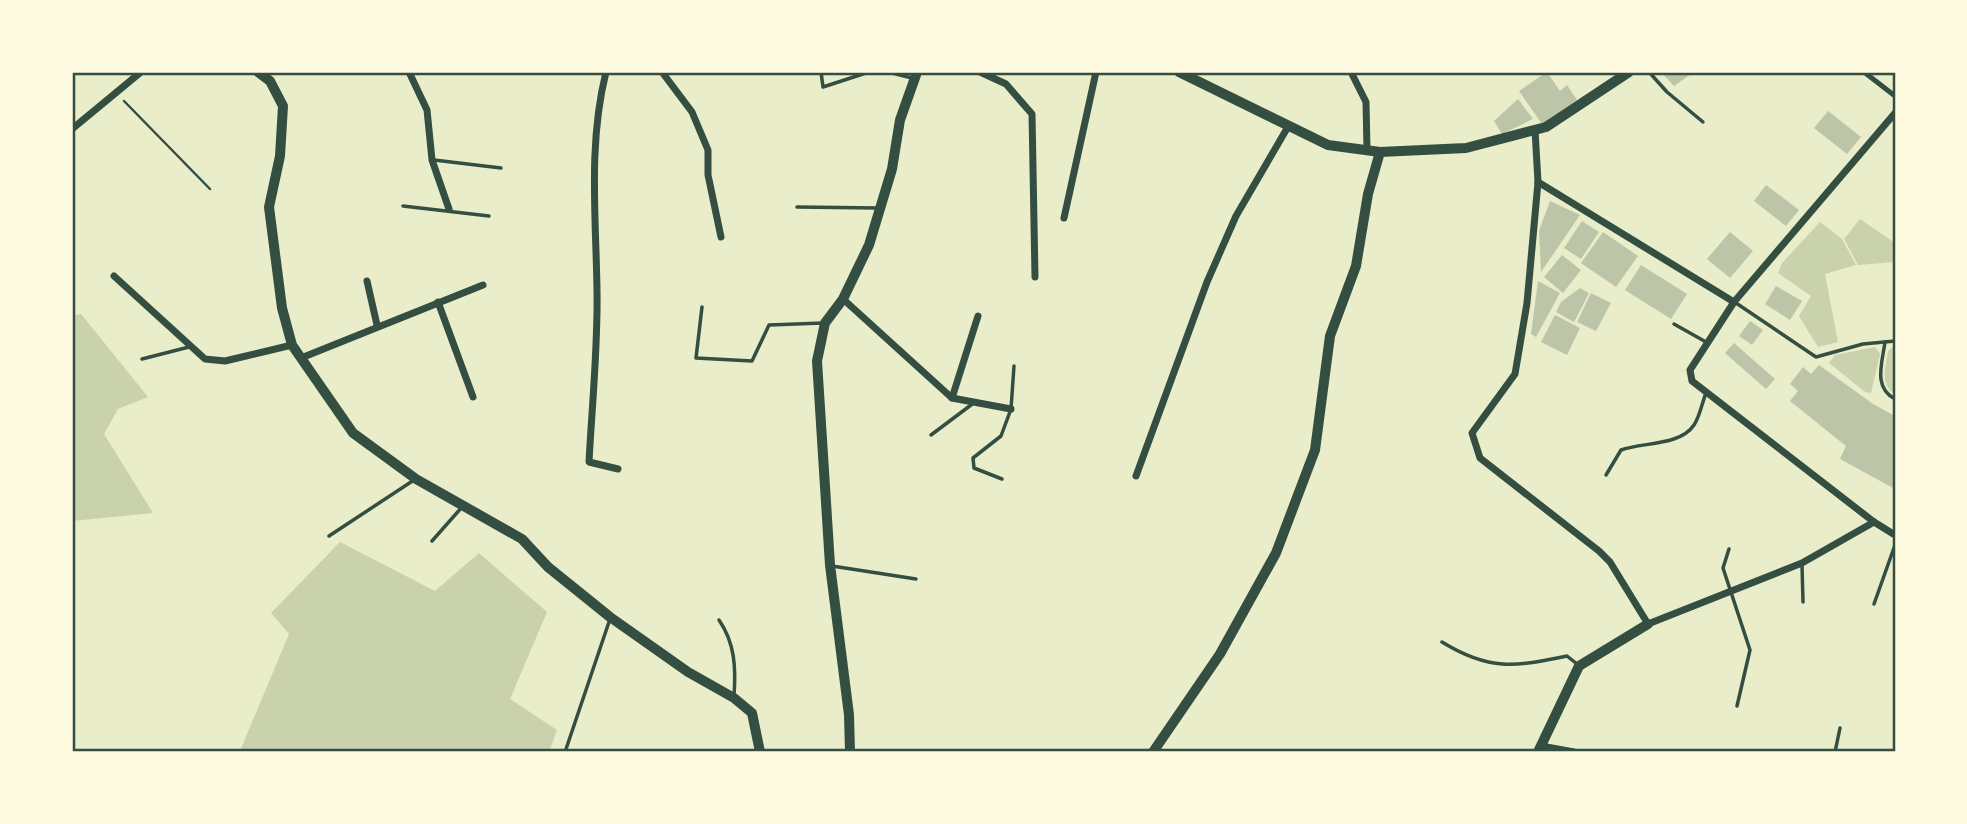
<svg xmlns="http://www.w3.org/2000/svg" width="1967" height="824" font-family="Figtree,sans-serif">
<rect width="100%" height="100%" fill="#e9edc9"/>
<g fill="#cad2ad">
<polygon points="1860,219 1895,243 1895,262 1858,265 1844,239"/>
<polygon points="1820,222 1842,239 1856,265 1825,274 1838,342 1818,347 1799,316 1811,296 1778,273 1782,263"/>
<polygon points="81,314 148,397 118,409 104,434 153,513 72,521 72,316"/>
<path d="M1895,345V394C1879,385 1886,366 1888,351Z"/>
<polygon points="1875,347 1880,354 1871,393 1865,392 1829,363 1835,355"/>
<polygon points="340,542 435,591 479,553 547,612 510,699 557,730 549,752 240,751 289,634 271,613"/>
</g>
<g fill="#bcc5a7">
<polygon points="1547,72 1560,91 1567,85 1577,100 1542,124 1519,91"/>
<polygon points="1661,72 1694,72 1674,86"/>
<polygon points="1518,99 1533,119 1502,134 1494,121"/>
<polygon points="1828,111 1861,137 1847,154 1814,128"/>
<polygon points="1766,185 1799,210 1786,226 1754,201"/>
<polygon points="1550,201 1580,215 1541,272 1539,231"/>
<polygon points="1582,221 1599,232 1581,259 1564,248"/>
<polygon points="1603,232 1638,256 1616,287 1581,263"/>
<polygon points="1730,232 1753,251 1730,278 1707,259"/>
<polygon points="1562,255 1581,270 1563,293 1544,277"/>
<polygon points="1641,265 1687,294 1671,319 1625,290"/>
<polygon points="1538,281 1560,293 1536,337 1531,334"/>
<polygon points="1776,286 1802,301 1790,320 1765,304"/>
<polygon points="1580,288 1589,293 1574,322 1556,312 1561,302"/>
<polygon points="1591,293 1611,303 1596,331 1577,322"/>
<polygon points="1555,315 1580,328 1567,355 1541,342"/>
<polygon points="1750,321 1763,330 1752,345 1739,336"/>
<polygon points="1734,343 1775,379 1766,389 1725,353"/>
<polygon points="1819,365 1873,404 1895,416 1895,489 1840,459 1846,446 1790,401 1798,391 1790,384 1803,367 1811,374"/>
</g>
<g fill="none" stroke-linecap="round" stroke-linejoin="round">
<polyline stroke="#344e41" stroke-width="2.5" points="124,101 210,189"/>
<g stroke="#344e41" stroke-width="3.5">
<polyline points="821,72 823,87 869,72"/>
<polyline points="888,72 912,78"/>
<polyline points="1649,72 1667,92 1703,122"/>
<polyline points="434,160 501,168"/>
<polyline points="403,206 489,216"/>
<polyline points="797,207 878,208"/>
<polyline points="1736,303 1816,357 1863,344 1895,341"/>
<polyline points="702,307 696,358 752,361 769,325 823,323"/>
<polyline points="1674,324 1706,342"/>
<path d="M1885,342C1882,364 1873,387 1895,399"/>
<polyline points="142,359 189,347"/>
<polyline points="931,435 975,402"/>
<path d="M1606,475L1621,450C1643,442 1680,446 1694,425C1700,416 1702,403 1706,393"/>
<polyline points="1002,479 974,468 973,458 1001,436 1011,409 1014,366"/>
<polyline points="329,536 414,480"/>
<polyline points="432,541 462,507"/>
<polyline points="1729,549 1723,568 1750,650 1737,706"/>
<polyline points="1802,565 1803,602"/>
<polyline points="832,566 916,579"/>
<polyline points="1874,604 1895,545"/>
<path d="M719,620C735,643 736,668 734,696"/>
<path d="M1442,642C1489,671 1515,667 1567,656L1577,664"/>
<polyline points="565,752 610,619"/>
<polyline points="1835,752 1840,728"/>
</g>
<polyline stroke="#344e41" stroke-width="5" points="1864,72 1895,96"/>
<g stroke="#344e41" stroke-width="7">
<polyline points="409,72 427,110 432,160 449,209"/>
<path d="M606,72C588,144 596,217 597,291C598,347 592,405 589,462L618,469"/>
<polyline points="662,72 692,112 708,150 708,175 721,237"/>
<polyline points="980,72 1006,84 1032,114 1035,277"/>
<polyline points="1351,72 1366,102 1367,150"/>
<polyline points="1895,113 1734,302 1690,370 1692,381 1874,522 1895,535"/>
<polyline points="72,129 141,72"/>
<polyline points="1535,130 1538,182 1527,303 1515,374 1472,433 1480,458 1599,551 1610,562 1648,624 1802,563 1874,522"/>
<polyline points="1538,182 1734,302"/>
<polyline points="1064,218 1096,72"/>
<polyline points="114,276 205,359 225,361 292,345"/>
<polyline points="367,281 377,325"/>
<polyline points="843,299 952,398 1011,409"/>
<polyline points="438,302 473,397"/>
<polyline points="301,358 483,285"/>
<polyline points="952,398 978,316"/>
<polyline points="1136,476 1207,282 1236,216 1289,125"/>
<polyline points="1541,746 1574,752"/>
</g>
<g stroke="#344e41" stroke-width="10">
<polyline points="258,72 270,81 283,106 280,156 269,207 282,308 292,345 353,433 416,479 522,539 548,567 610,617 688,672 734,698 752,713 760,752"/>
<polyline points="1179,72 1328,145 1380,152 1466,148 1546,127 1629,72"/>
<polyline points="850,752 849,715 830,565 817,361 825,323 843,299 869,245 892,169 900,120 917,72"/>
<polyline points="1153,752 1220,654 1276,553 1315,450 1330,336 1356,266 1368,194 1380,152"/>
<polyline points="1538,752 1579,666 1648,624"/>
</g>
</g>
<rect width="1967" height="824" fill="none" stroke="#fefae0" stroke-width="147"/>
<rect x="74" y="74" width="1820" height="676" fill="none" stroke="#344e41" stroke-width="2.5"/>
</svg>
